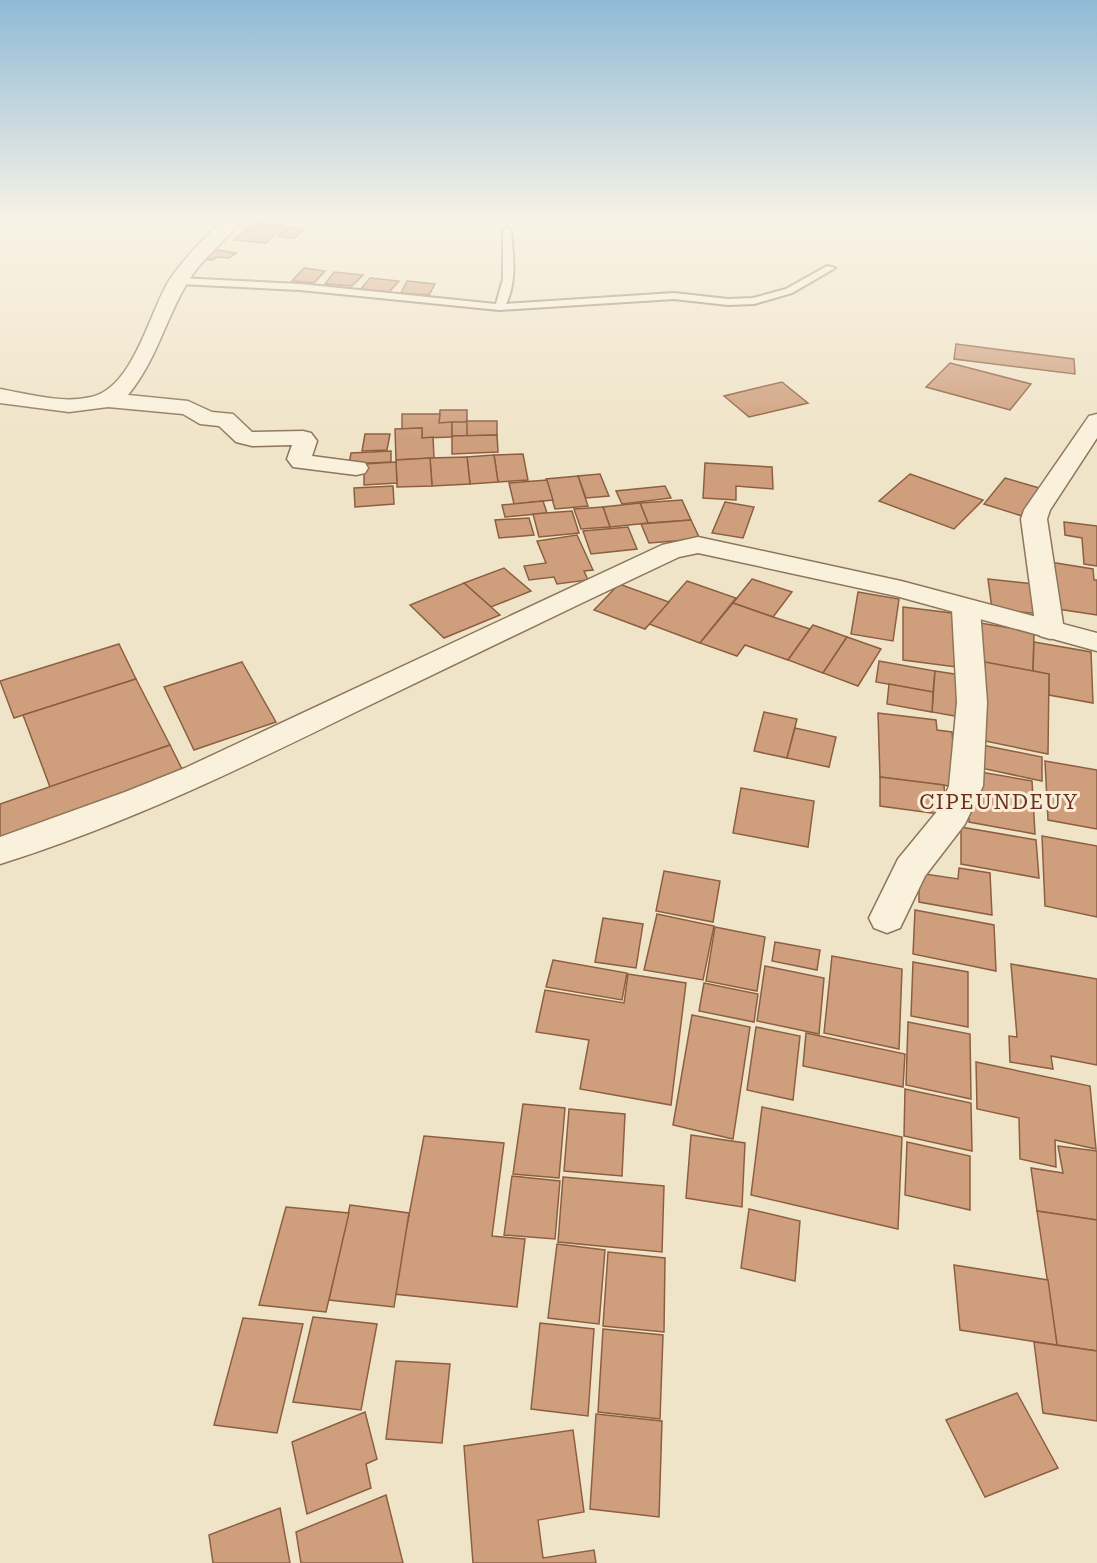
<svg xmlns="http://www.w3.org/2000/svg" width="1097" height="1563" font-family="'Roboto Serif',serif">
<rect width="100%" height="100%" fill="#f0e4c8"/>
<g fill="#cf9f7d" stroke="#8d5f41" stroke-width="1.5">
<polygon points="254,220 287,220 282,225 252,223"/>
<polygon points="252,224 283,226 266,243 234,240"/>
<polygon points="287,227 305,229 294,238 278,236"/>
<polygon points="211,249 236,253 229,258 217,257 212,260 199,258"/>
<polygon points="304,268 325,271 314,283 292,281"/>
<polygon points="334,272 363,275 352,286 325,284"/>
<polygon points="370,278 399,281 389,292 361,289"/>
<polygon points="407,281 435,284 429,295 401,293"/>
<polygon points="956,344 1074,359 1075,374 954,359"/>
<polygon points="950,363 1031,384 1010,410 926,387"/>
<polygon points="782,382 808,403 749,417 724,396"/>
<polygon points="440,410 467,410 467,422 439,423"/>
<polygon points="402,414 440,414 439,423 452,422 452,437 422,438 422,428 402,429"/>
<polygon points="497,421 497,435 467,436 466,421"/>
<rect x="452" y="422" width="15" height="14"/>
<polygon points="422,428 422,438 433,437 434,458 396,460 395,429"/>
<polygon points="365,434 390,434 387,450 362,451"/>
<polygon points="497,435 498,452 452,454 452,436"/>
<polygon points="391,451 391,462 349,464 351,453"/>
<polygon points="523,454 528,480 498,482 494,455"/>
<polygon points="494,455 498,482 470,484 467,457"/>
<polygon points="467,457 470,484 432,486 430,458"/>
<polygon points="430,458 432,486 397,487 396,460"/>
<polygon points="396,462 397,483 364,485 364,464"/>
<polygon points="705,463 772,467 773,489 736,486 736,500 703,498"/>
<polygon points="600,474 609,496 586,498 578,476"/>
<polygon points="910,474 983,500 954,529 879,501"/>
<polygon points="578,476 588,506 555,509 546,479"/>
<polygon points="1005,478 1046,490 1025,517 984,504"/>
<polygon points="547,480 553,500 514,504 509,483"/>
<polygon points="393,486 394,504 355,507 354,488"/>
<polygon points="665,486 671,498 622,504 616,491"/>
<polygon points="682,500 691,520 648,523 640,503"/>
<polygon points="543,501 547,513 505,517 502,505"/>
<polygon points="725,502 754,507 743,538 712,533"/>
<polygon points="640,503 648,523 610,527 603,507"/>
<polygon points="603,507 610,527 581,529 574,509"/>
<polygon points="572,511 579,533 539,537 533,514"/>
<polygon points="529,518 534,535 499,538 495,520"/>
<polygon points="691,520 700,539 649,543 641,524"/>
<polygon points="1064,522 1097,526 1097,566 1084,564 1082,538 1065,535"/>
<polygon points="628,527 637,549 591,554 583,531"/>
<polygon points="577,535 593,570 584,571 588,580 557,584 554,577 529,580 524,566 546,563 537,541"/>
<polygon points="1050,562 1093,569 1094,580 1097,580 1097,615 1051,608"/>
<polygon points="504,568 531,591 491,607 464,583"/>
<polygon points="752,579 792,592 773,617 733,603"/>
<polygon points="988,579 1034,584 1040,614 992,609"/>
<polygon points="687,581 736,598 700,643 649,624"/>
<polygon points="464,583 500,615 444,638 410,605"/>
<polygon points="619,584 669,602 645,629 594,610"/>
<polygon points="858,592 899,599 893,641 851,634"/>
<polygon points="733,603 773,617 810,629 788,660 745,645 737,656 700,643"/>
<polygon points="903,607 960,614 964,668 903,660"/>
<polygon points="974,622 1034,632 1033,671 971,660"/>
<polygon points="813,625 847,637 823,673 788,660"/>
<polygon points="847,637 881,649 858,686 823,673"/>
<polygon points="1034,642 1091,652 1093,703 1049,695 1049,674 1033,671"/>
<polygon points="119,644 136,679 14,718 0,681"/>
<polygon points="879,661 935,671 933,692 876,682"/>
<polygon points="242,662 276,722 194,750 164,687"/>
<polygon points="985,662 1049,674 1048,754 980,740"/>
<polygon points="935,671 967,676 966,718 932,712"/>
<polygon points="136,679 170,745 50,787 23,715"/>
<polygon points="889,684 933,692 932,712 887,704"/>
<polygon points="764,712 797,719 787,758 754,751"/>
<polygon points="878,713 936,720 937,730 952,732 957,787 880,777"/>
<polygon points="795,728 836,737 829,767 787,758"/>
<polygon points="170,745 184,773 0,839 0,804"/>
<polygon points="982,745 1042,757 1042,781 981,768"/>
<polygon points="1045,761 1097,770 1097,829 1048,820"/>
<polygon points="969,770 1032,781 1035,834 969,822"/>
<polygon points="880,777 944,785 946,815 880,806"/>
<polygon points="741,788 814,801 808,847 733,833"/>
<polygon points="961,827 1036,840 1039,878 961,864"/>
<polygon points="1042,836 1097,846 1097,917 1045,906"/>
<polygon points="959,868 990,873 992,915 919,902 919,873 958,879"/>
<polygon points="664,871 720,881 713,922 656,911"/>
<polygon points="915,910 994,925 996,971 913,954"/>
<polygon points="657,914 714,926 703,980 644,970"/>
<polygon points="603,918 643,924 636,968 595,962"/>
<polygon points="715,927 765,937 757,991 706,981"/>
<polygon points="775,942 820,950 817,970 772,961"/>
<polygon points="832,956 902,969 899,1049 824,1033"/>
<polygon points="553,960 627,973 622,1000 546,987"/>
<polygon points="913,962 968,972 968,1027 911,1016"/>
<polygon points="1011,964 1097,979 1097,1065 1051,1056 1053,1069 1010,1062 1009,1036 1017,1037"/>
<polygon points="765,966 824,978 819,1034 757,1021"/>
<polygon points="628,974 686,983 671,1105 580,1089 589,1040 536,1032 545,990 624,1003"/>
<polygon points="704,983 758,994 754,1022 699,1011"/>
<polygon points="692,1015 750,1027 733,1139 673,1125"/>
<polygon points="908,1022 970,1034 971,1099 906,1085"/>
<polygon points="756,1027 800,1036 793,1100 747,1090"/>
<polygon points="806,1033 905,1054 903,1087 803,1066"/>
<polygon points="976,1062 1090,1086 1096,1149 1055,1140 1056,1167 1020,1159 1019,1118 977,1109"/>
<polygon points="905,1089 971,1103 972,1151 904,1136"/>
<polygon points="523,1104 565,1108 559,1178 513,1174"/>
<polygon points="762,1107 902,1137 898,1229 751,1195"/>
<polygon points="569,1109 625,1114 622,1176 564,1171"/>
<polygon points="691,1135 745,1143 742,1207 686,1198"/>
<polygon points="424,1136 504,1143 492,1236 525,1239 517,1307 394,1294"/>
<polygon points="907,1142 970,1156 970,1210 905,1195"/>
<polygon points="1058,1146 1097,1151 1097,1220 1037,1211 1031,1168 1063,1173"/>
<polygon points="512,1176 560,1181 555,1239 504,1235"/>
<polygon points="563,1177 664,1186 662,1252 558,1242"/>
<polygon points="350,1205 409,1213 394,1307 329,1300"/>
<polygon points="286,1207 349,1213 326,1312 259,1305"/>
<polygon points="749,1209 800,1221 795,1281 741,1268"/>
<polygon points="1037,1211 1097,1220 1097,1351 1057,1345"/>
<polygon points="557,1244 605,1250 599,1324 548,1318"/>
<polygon points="608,1252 665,1258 664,1332 603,1326"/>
<polygon points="954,1265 1048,1280 1057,1345 960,1330"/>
<polygon points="313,1317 377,1324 361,1410 293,1402"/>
<polygon points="243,1318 303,1324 277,1433 214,1425"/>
<polygon points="540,1323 594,1329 588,1416 531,1409"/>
<polygon points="603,1329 663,1335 660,1419 598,1412"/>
<polygon points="1034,1342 1097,1351 1097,1421 1043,1413"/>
<polygon points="396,1361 450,1364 442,1443 386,1439"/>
<polygon points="1017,1393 1058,1468 985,1497 946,1420"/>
<polygon points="365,1412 377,1459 366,1464 371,1488 307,1514 292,1442"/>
<polygon points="596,1414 662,1421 659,1517 590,1509"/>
<polygon points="573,1430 584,1512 538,1520 543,1558 594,1550 596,1563 473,1563 464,1446"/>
<polygon points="386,1495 403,1563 301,1563 296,1532"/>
<polygon points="280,1508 290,1563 213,1563 209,1535"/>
</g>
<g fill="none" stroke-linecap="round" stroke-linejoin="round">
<g stroke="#8d765c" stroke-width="4">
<path id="service" d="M507,227L511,230C513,255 517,281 506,304L674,293L728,299L753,298L786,289L827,266L835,268L792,293L754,304L728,305L674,299L499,310L300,290L179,284L174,281L179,278L300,284L496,304L503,279V230Z"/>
</g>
<g stroke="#8d765c" stroke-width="3">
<g id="minor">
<path d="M223,220H241C226,242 203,257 189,280C166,317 157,360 128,395L188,401L212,412L233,414L252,432L303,431L311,433L317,441L312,456L365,463L368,468L365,473L356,475L293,467L287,459L292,445L252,446L236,442L219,426L200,424L183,414L108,407L69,412L0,403V389C29,394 62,404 91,397C132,389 149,315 168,282C183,259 203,239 223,220Z"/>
<polygon points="1097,414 1097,438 1050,510 1047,519 1064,630 1060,636 1050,639 1040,636 1036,630 1021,519 1024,510 1089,416"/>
<polygon points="966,601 976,603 980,609 987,702 983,786 965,824 925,876 900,928 887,933 874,928 869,918 898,859 939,809 949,786 957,702 952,609 956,603"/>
</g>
</g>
<g stroke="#8d765c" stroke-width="3">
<path id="tertiary" d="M698,537L901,581L1097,633V651L896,596L698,553L679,557C575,606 471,656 368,706C248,765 128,824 0,864V837L125,792L185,768L662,545Z"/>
</g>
<use href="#service" fill="#faf1dc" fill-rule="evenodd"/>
<use href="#minor" fill="#faf1dc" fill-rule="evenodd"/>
<use href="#tertiary" fill="#faf1dc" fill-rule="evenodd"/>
</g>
<linearGradient id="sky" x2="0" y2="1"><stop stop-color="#8fbad6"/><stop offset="0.5" stop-color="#f8f3e6"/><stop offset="1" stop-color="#f8f3e6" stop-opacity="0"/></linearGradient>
<rect width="1097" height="439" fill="url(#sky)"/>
<g text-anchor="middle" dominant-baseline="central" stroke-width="6" stroke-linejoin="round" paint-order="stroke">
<g font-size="21" letter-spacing="1.5" fill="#6b2e1e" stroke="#f7eed8">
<text x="999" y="802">CIPEUNDEUY</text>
</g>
</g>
</svg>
